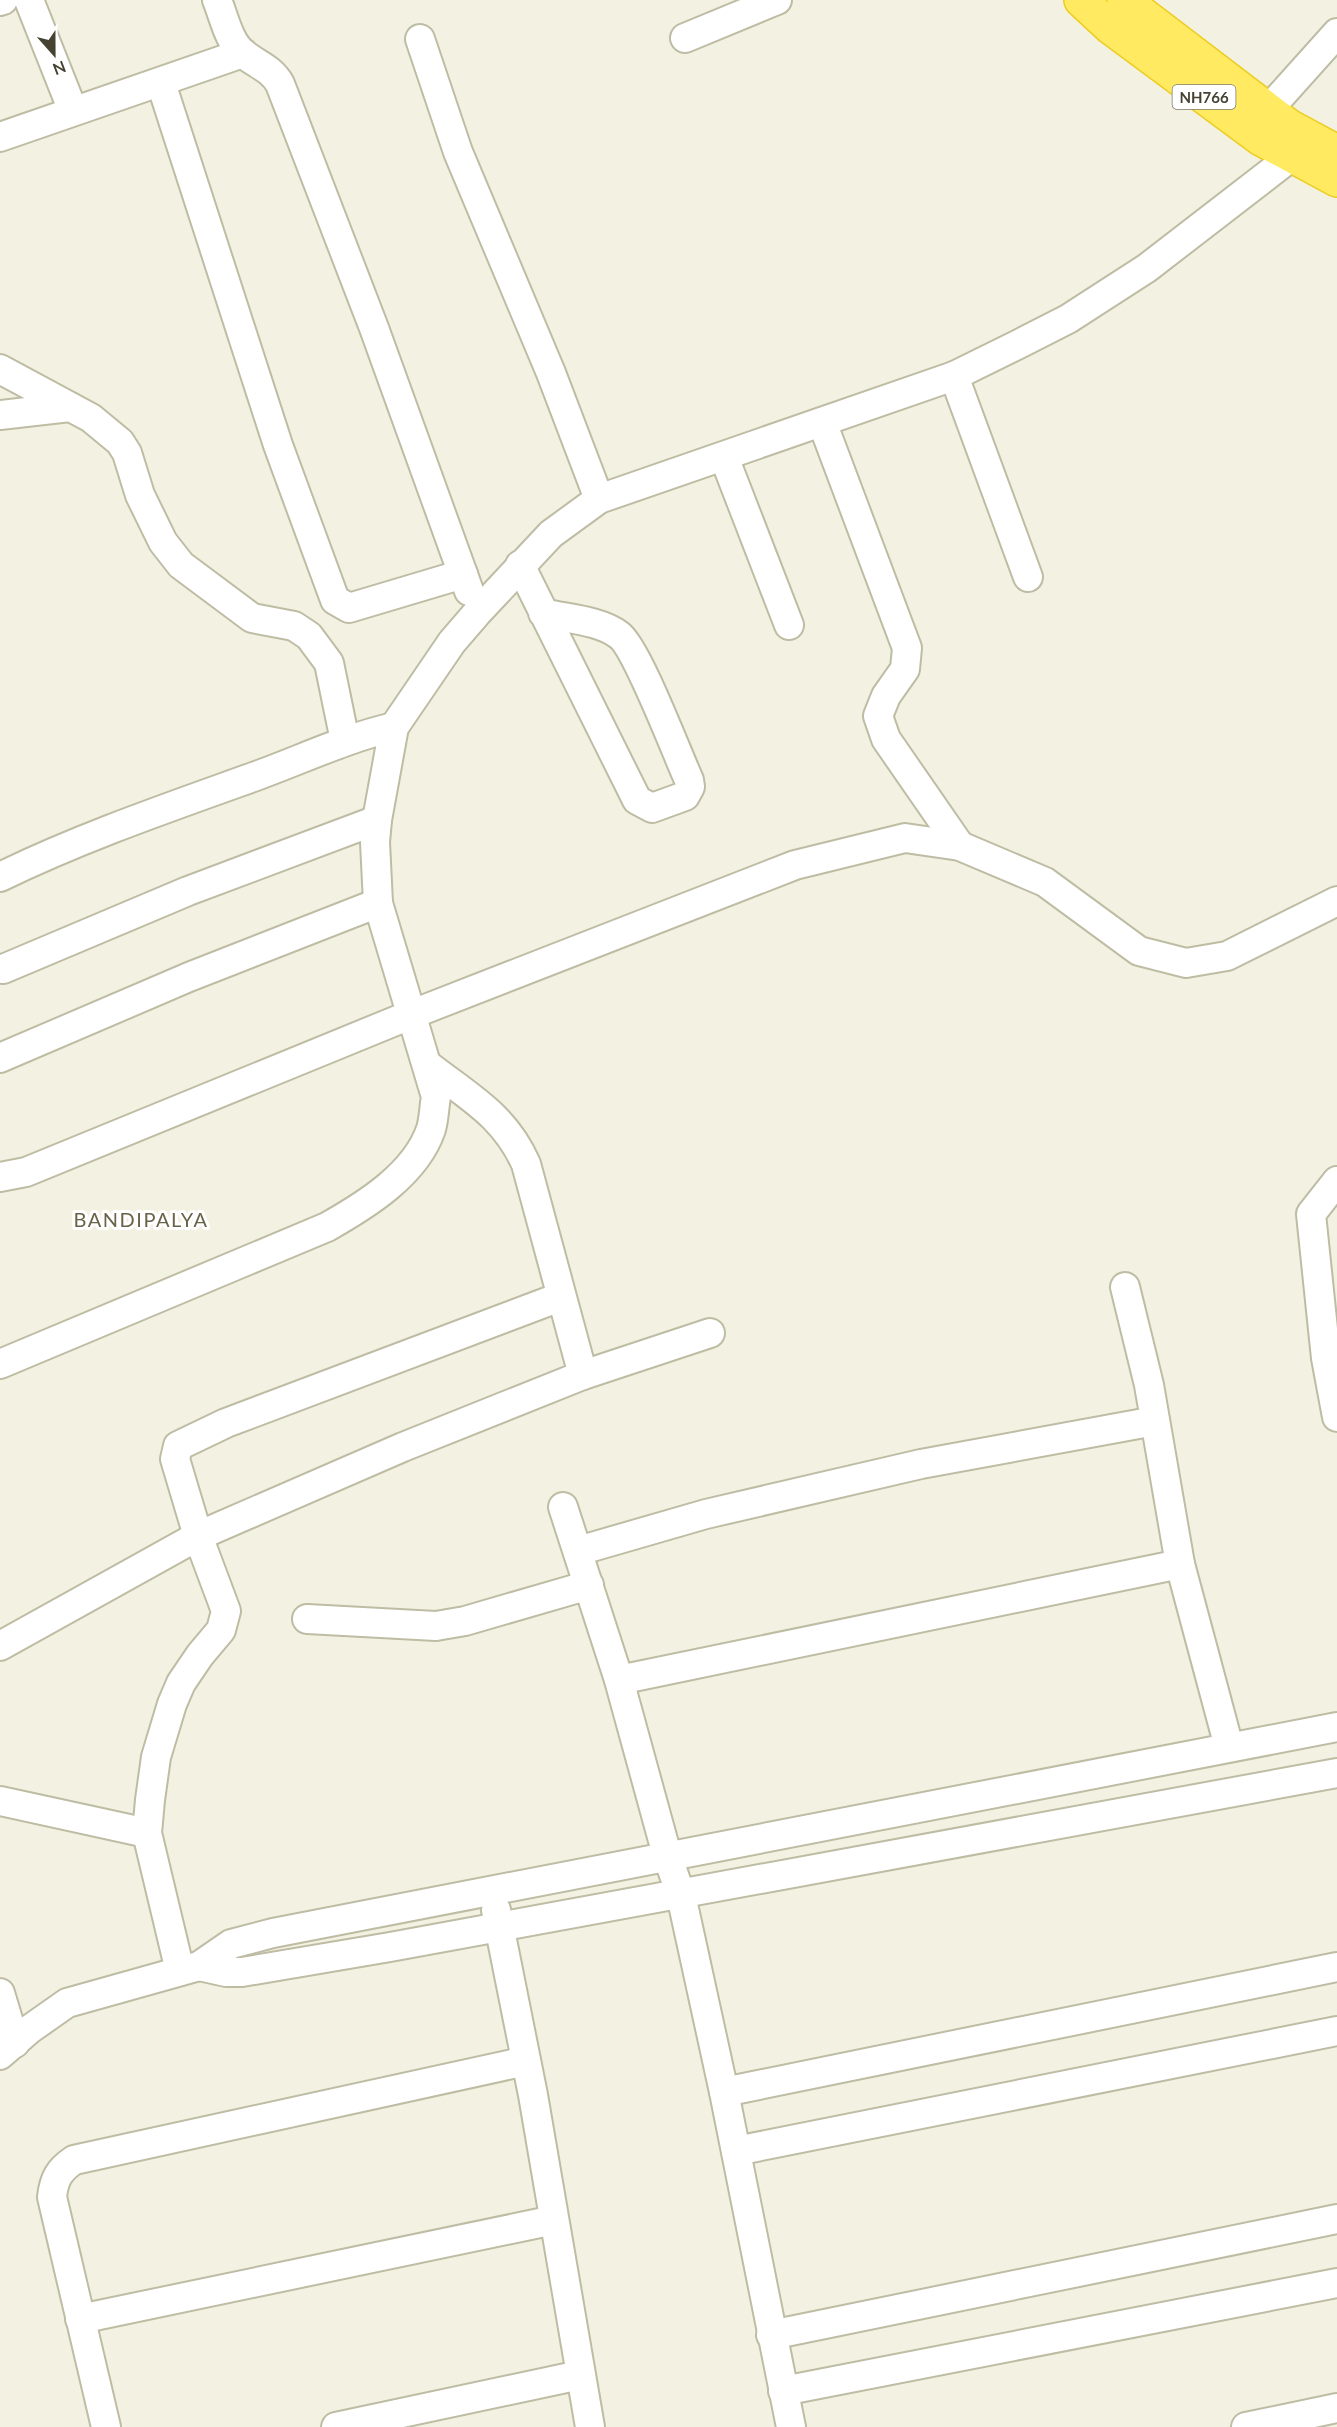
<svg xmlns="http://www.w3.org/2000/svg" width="1337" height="2427" font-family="Lato,sans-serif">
<rect width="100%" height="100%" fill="#f3f2e2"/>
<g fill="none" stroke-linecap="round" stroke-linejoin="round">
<g stroke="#bfbca4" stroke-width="32">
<g id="minor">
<polyline points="29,0 73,111"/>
<path d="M217,0C224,17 229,43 244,54C257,65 271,68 280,84L374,328L469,591"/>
<polyline points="0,1 3,0"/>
<polyline points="685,38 777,0"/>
<polyline points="420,39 458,152 551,373 599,499"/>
<polyline points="161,83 278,445 335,600 349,608 463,574"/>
<polyline points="1268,110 1337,33"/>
<polyline points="0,137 243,53"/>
<polyline points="0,369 91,418 120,442 127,453 140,495 163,542 181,565 252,618 294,626 309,636 329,663 345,741"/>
<polyline points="954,376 1028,577"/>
<polyline points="0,415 70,407"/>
<polyline points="822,422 907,648 905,669 886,696 878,716 886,739 960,846"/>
<polyline points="724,457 789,625"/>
<path d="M520,565L637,800L652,808L685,796L690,787L689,780C677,754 637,648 619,635C599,620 567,619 543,613"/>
<path d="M0,877C82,837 170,807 256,776C303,759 346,738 394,727"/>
<polyline points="3,969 188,891 377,820"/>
<polyline points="0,1058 189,977 378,903"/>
<polyline points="0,1177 26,1172 410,1015 795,865 905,838 960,846 1045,882 1139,951 1186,963 1227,956 1337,901"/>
<polyline points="1337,1181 1311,1214 1326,1358 1337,1417"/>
<polyline points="1125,1287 1149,1385 1180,1564 1229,1747"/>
<path d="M0,1364L327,1227C366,1205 416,1174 431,1129C434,1119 434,1107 436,1097L378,903L375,842L377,820L394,727L452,642L477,613L551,534L599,499L954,376L1019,344L1068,319L1147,268L1292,156L1301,138"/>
<polyline points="583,1375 710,1333"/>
<polyline points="563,1507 619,1680 667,1855 681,1895 724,2092 791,2427"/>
<polyline points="578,1551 706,1514 921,1464 1155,1421"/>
<polyline points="307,1619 436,1626 465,1621 589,1585"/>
<path d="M0,1646L198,1536L403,1447L583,1375L526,1164C504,1115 470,1098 429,1066"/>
<polyline points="619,1680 1180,1564"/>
<polyline points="0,1801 147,1833"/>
<polyline points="496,1910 533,2095 590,2427"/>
<polyline points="199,1966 226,1972 242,1972 390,1947 1337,1773"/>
<polyline points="180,1971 147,1833 150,1800 156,1757 172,1704 181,1683 200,1655 221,1630 226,1611 198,1536 175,1459 178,1446 226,1423 560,1297"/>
<polyline points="0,1993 15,2043"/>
<polyline points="0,2055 30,2029 67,2003 199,1966 231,1944 273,1933 1337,1727"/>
<polyline points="724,2092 1337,1967"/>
<polyline points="736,2151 1337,2031"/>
<polyline points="80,2319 554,2220"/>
<polyline points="771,2335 1337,2219"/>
<polyline points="783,2391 1337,2283"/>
<path d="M106,2427L52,2197C54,2179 59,2170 74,2160L526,2061"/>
<polyline points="336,2427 580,2375"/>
<polyline points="1246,2427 1337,2408"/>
</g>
</g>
<g stroke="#eecc21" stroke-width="36">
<g id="highway">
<polyline points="1081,0 1110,27 1261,139 1337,180"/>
<polyline points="1124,0 1289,126 1337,152"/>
</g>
</g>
<use href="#minor" stroke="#fff" stroke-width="28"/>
<use href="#highway" stroke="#ffea62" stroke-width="33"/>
</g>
<g text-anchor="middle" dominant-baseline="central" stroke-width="6" stroke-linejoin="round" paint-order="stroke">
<rect fill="#fff" stroke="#7d7b70" stroke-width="1.5" x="1172.5" y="85" width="63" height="24" rx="4.5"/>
<g font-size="15" font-weight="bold" fill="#454232">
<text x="1204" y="97">NH766</text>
</g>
<g font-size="20" letter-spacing="1.5" fill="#696348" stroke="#fff">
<text x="141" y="1219">BANDIPALYA</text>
</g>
</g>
<g transform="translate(54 54) rotate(159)" stroke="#ffffff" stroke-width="4.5" paint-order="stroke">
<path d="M0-4.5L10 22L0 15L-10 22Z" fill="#454232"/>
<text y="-9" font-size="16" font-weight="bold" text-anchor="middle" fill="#454232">N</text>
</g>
</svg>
